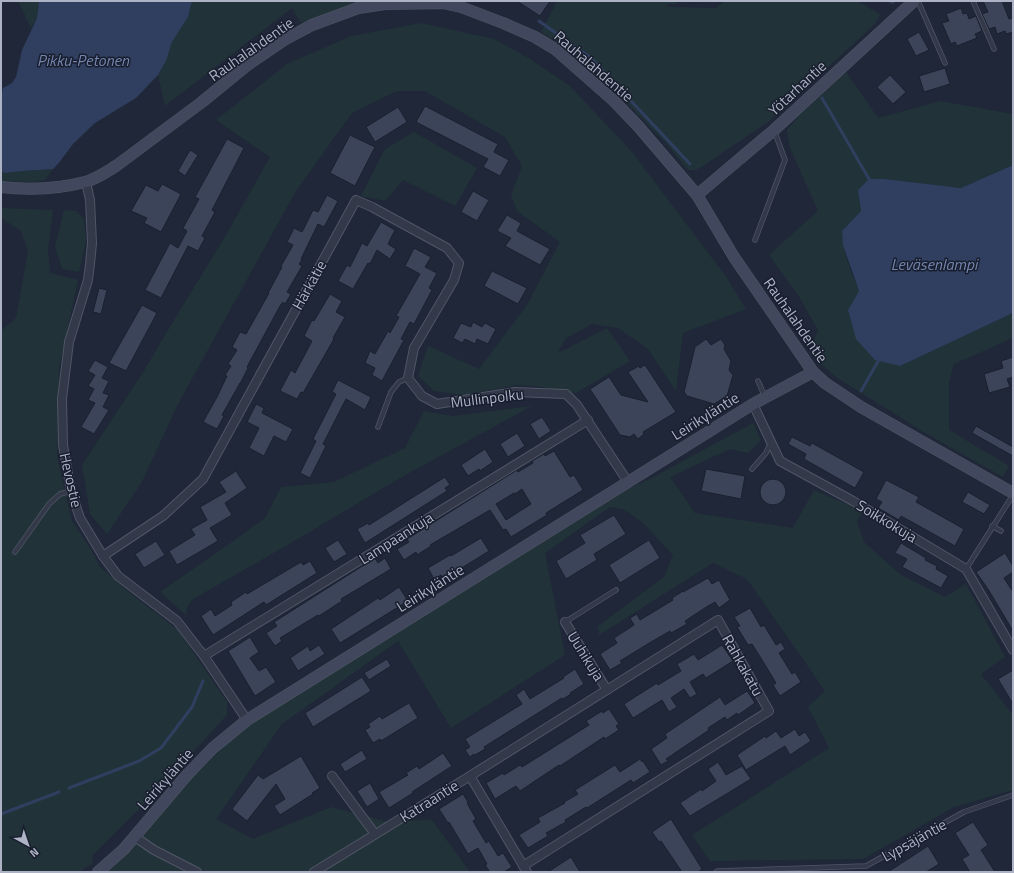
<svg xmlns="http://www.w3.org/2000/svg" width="1014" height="873" font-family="'Titillium Web',sans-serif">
<rect width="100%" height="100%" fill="#1f2738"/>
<g fill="#213339">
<polygon points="18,1 39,1 37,18 31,28"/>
<polygon points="192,1 389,1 301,23 292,8 165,106 158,75 166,61 172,42 188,17"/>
<polygon points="557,1 675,1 676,4 667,4 669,7 716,8 725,1 857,1 880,14 875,24 768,122 703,166 696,170 688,170 667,144 584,60 541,32"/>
<polygon points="421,23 494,39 530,59 570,86 632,152 725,275 746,309 683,333 676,391 648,349 618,328 592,324 565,339 558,353 607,328 630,361 576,393 542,387 518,385 463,395 434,391 418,376 428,346 479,369 527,305 560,242 517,211 511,195 522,166 505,137 425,91 397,91 352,113 296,191 178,404 142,482 107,534 90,514 82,465 142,374 171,325 226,235 270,157 216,120 287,64 351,36"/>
<path d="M846,72L878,118L940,101L1013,114V165L961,188L885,179L858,190L861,211L842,231C844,275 879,328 900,366L1013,313V338L954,364L949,382V430L1009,466L1003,477L927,434L836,377L809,353L818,330L798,295L769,255L818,211L790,148L787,130L800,115Z"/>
<polygon points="414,132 477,168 455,206 403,180 385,201 361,196 385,149"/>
<polygon points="53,169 45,180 33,182 1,181 1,171 5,173 23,171"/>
<polygon points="1,208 53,210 48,250 50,273 78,280 59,368 57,458 72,521 92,551 99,566 127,591 178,630 227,702 227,715 160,788 92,856 93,863 79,872 1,872 1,331 16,318 28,251 21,231 1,218"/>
<polygon points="64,210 76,211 84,219 86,241 79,272 62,269 55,247"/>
<polygon points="532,406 400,478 291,543 193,599 187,607 186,615 160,592 232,542 265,518 281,487 334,482 405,448 424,411 453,416"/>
<polygon points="753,423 761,440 748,453 730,449 670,477 695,513 793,528 814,490 862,511 857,521 864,542 901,575 945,597 966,584 1005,657 981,674 1013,715 1013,790 954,807 863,859 710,861 692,835 829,748 808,707 825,691 747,579 713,563 599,635 598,626 664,577 673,555 642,522 625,510 610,507 545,553 565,655 451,728 398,641 282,724 216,819 253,839 331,807 385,821 432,820 470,872 98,872 248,723 580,517 628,489 648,480"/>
</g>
<g fill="#303e5f">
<polygon points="39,1 192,1 188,17 172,42 166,61 158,75 136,98 95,123 73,144 58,164 53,169 23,171 5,173 1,171 1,98 3,88 12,83 16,77 22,50 37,18"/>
<polygon points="1013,165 1013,313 900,366 875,360 856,339 848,310 859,291 843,245 842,231 861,211 858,190 869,179 885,179 961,188"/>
</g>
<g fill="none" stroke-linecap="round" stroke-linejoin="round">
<g stroke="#303e5f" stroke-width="3">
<polyline points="890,1 893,2"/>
<polyline points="539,21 591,58 690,164"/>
<polyline points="822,98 869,179"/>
<polyline points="861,391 880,358"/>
<polyline points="69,788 139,761 161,748 192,707 203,681"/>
<polyline points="1,814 59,792"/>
</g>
</g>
<g fill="#3b4459" stroke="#1a202f" fill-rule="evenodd">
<polygon points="517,1 550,1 540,16"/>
<polygon points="983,1 1002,1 1009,19 1013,18 1013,32 1006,34 1005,31 997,34 995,27 989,29 982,14 988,12"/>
<polygon points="961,8 963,14 967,13 969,19 976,16 982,31 975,34 977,38 957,46 955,42 951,44 942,23 949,21 946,14"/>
<polygon points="919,32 929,50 916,56 907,39"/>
<polygon points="945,68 950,84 924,92 919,76"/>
<polygon points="890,75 906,92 893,104 877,87"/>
<polygon points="425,106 498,144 494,152 509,160 500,176 483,167 488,159 416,122"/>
<polygon points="398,107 407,122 375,142 366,127"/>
<polygon points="350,135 375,147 355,186 330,173"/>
<polygon points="227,139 244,148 212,210 215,212 202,236 205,238 198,251 188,246 161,298 145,290 170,243 178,248 187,231 183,228 199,199 195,197"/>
<polygon points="190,150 198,155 185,176 178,171"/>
<polygon points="162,184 181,194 161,232 144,223 147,218 131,211 146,185 158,191"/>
<polygon points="473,191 489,200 477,221 461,212"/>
<polygon points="327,195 338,201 324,227 318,224 301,259 302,260 299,264 302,266 287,292 291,294 285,304 283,302 280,306 247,367 248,368 240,384 240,383 222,415 224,416 217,429 203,422 217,397 227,376 225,375 231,366 228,364 237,350 232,347 240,332 246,334 269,293 268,293 282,267 281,266 293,245 287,242 294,228 302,232 313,210 318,212"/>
<polygon points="507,215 521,223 517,231 550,249 540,265 505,246 511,238 497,231"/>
<polygon points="381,222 395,230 388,244 396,249 390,259 377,250 370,264 368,263 353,289 338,281 347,265 350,267 362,243 367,246"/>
<polygon points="414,248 431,257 425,267 437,273 429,288 432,290 414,324 410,322 401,339 404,340 382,381 372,375 375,368 365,363 370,351 375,354 388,331 390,333 399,317 396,316 420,274 405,266"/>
<polygon points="492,271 527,288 518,304 484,286"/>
<polygon points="99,288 107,290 101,314 93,312"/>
<polygon points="330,294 342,301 336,312 345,317 333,338 334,339 303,393 301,392 297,399 280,391 291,370 295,373 312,341 304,336 312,320 314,321"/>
<polygon points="142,305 157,313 126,371 109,363"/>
<polygon points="473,322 482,327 485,323 496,329 488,344 477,339 475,344 465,339 462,343 453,338 461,323 471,327"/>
<polygon points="706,339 711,345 721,339 725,345 724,349 731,361 729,370 733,375 727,396 714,404 687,396 684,392 695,347"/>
<polygon points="1013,357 1013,377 1007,379 1010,387 989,393 984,374 1003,368 1001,361"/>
<polygon points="95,360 108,367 102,378 109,381 103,393 109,395 103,407 109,410 94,434 81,427 95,403 88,400 94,389 88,386 95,375 88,371"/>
<polygon points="645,365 676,412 643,432 644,434 638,439 634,434 630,437 620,435 590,389 609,377 621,395 648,402 628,372 639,366 640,368"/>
<polygon points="338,380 371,397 365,410 346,399 323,444 326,446 310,478 300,473 316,441 313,439 336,394 332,392"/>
<polygon points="256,404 264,408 262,413 293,429 286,442 274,436 264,456 249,448 259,428 247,422"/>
<polygon points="542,417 551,431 539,439 530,424"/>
<polygon points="976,426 1013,447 1013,456 972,433"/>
<polygon points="517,433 525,446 508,457 500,444"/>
<polygon points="792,437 810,446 812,443 864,472 855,488 804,459 806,454 788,444"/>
<polygon points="485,449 493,462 480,471 479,469 468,476 461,465"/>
<path d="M554,451L570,477L574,475L583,490L546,513L547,515L511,537L506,529L503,530L490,510L430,545L431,546L417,555L416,552L404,560L397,549L409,542L407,539L517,470L518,472L533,463L532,461L544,454L545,456ZM522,489L531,504L506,520L496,504L514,493L515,494Z"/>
<polygon points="706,469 745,476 741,499 701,491"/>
<polygon points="236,471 247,488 225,503 232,515 210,528 218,541 177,565 169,551 195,535 191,529 207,520 200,507 226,492 219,482"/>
<polygon points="445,477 450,485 445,488 447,491 365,543 357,529 368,523 369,525"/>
<circle cx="773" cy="492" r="13"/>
<polygon points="886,480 919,497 916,502 964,529 955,546 901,516 899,520 878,508 882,502 876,499"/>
<polygon points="968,492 990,505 984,514 962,502"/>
<polygon points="614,515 626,534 594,554 597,560 566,579 556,561 585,543 580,535"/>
<polygon points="481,538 489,551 444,579 441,575 434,579 428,568 450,555 451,556"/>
<polygon points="338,540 347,554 334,562 325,548"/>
<polygon points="649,540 660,558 620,583 609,565"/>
<polygon points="156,541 165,555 144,568 135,554"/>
<polygon points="901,543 926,558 925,560 937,566 936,569 948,576 941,588 902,567 907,559 895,553"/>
<polygon points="1005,553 1013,566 1013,572 1004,578 1013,592 1013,631 988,589 976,572"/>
<polygon points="375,558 378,563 385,558 391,569 341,599 342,601 319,616 318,615 280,638 282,641 275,646 266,633 277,626 274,622"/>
<polygon points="310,561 317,573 266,605 264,602 213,635 201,616 211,609 215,616 232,605 231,602 246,592 247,594 301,562 303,565"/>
<polygon points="708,578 712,584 719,580 730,600 719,608 715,602 708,606 685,621 687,624 671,633 670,631 646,645 620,661 622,663 610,670 600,654 617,643 614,638 634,625 630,618 637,614 640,620 673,600 672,598 683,591 683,592"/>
<polygon points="399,587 408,601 340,643 331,629 378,598 380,600"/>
<polygon points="750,608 761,627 764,625 776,645 781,642 785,649 779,653 792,674 795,672 801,682 780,696 773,685 776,683 759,655 752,644 748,645 737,627 740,626 734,617"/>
<polygon points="250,637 259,652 250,658 259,671 266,667 276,682 255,696 228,651"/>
<polygon points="319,645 325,654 298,671 290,658 308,646 310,651"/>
<polygon points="722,645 733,661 706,678 703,674 690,682 697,694 690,698 684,689 671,698 677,707 669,712 662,700 633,718 624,704 657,683 658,685 681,671 677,664 694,654 698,660"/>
<polygon points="387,659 391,666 369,680 364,673"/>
<polygon points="575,669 584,684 570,693 571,694 563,699 562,698 484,747 485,749 475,755 474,754 470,757 465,750 470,747 465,739 522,704 516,695 524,689 530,699 564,678 563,677"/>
<polygon points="1013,670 1013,704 998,679"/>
<polygon points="362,677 371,691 313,727 305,713"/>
<polygon points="747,691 755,703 738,715 737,713 727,720 725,717 708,728 709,730 666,759 668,761 661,765 651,749 667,738 665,734 720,697 725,705"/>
<polygon points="409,703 418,718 381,741 380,739 373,743 365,730 370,727 368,724 380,716 382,719"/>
<polygon points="609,709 619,724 616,726 619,730 605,739 604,737 560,766 559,765 520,791 516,786 495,799 486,783 503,773 504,775 520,765 522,767 589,725 586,721 602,711 603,713"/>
<polygon points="795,729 799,736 805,732 811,741 790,755 785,746 746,770 737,755 765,736 766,738 776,731 781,738"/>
<polygon points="362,750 367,759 345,772 340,764"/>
<polygon points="443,753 452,766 412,792 413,793 389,808 379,792 408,775 406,773 417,766 419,769"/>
<polygon points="301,756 320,788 312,793 313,794 280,815 274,806 285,799 276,784 247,821 232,809 258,775 263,779"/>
<polygon points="640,759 642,762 643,761 650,772 633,783 631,780 587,808 586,807 565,820 566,822 546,833 548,836 528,848 519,835 540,822 538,818 565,803 564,802 578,794 575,790 615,765 620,772"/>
<polygon points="718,762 726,775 742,766 751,779 690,816 680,803 701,789 702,791 716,781 708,769"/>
<polygon points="370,783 379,799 367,807 357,791"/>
<polygon points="463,794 468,802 467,803 476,819 473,821 486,843 489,841 498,856 503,853 512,867 504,872 490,872 485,865 487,864 478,848 468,854 449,822 448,823 439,809"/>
<polygon points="671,819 702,869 698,872 682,872 661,841 659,842 652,832"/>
<polygon points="973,822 988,845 981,850 995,872 970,872 962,859 969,855 955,833"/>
<polygon points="928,846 939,864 926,872 888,872"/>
<polygon points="571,857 580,872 548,872"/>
</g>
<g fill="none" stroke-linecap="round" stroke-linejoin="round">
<g stroke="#505666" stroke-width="5.5">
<g id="lane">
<polyline points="918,1 945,63"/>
<polyline points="973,1 994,49"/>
<polyline points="755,240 785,160 774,130"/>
<polyline points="758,381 765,397"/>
<polyline points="378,427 391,392 399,382 408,378"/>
<polyline points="752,469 766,453 771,442"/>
<polyline points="992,526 1001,531"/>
<polyline points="15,552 49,504 60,494 71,491"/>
<polyline points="966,569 1013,495"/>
<polyline points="565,622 616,590"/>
<polyline points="716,872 718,871 866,866 964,812 1013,795"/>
</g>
</g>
<g stroke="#505666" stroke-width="10">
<g id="street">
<polyline points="86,182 90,200 92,243 90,264 88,280 69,342 62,399 63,445 71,491 80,518 103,556 118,576 177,621 204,656 247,720"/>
<polyline points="753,404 780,461 853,501 966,569 1013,650"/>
<polyline points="103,556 163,516 203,479 356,200 372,207 447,248 459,263 454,280 414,348 408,378 422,396 437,404 515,392 566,394 577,405 628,482"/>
<polyline points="565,622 607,690"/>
<polyline points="204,656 588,420"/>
<polyline points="332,776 375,834"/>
<polyline points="470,776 718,620 769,711 523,866"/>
<polyline points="135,837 154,850 197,872"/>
<polyline points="314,872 470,776 527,872"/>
</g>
</g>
<g stroke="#505666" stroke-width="12">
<g id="secondary">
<path d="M1,187C28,190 58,189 85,182C96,179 106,172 116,166L202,102L246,66L284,40L312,25L358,8L385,4L443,3L461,7L503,23L535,37L555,49L614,101L638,126L697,195L734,257L813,372L825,383L861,407L1013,493"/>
<polyline points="697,195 774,130 914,1"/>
<polyline points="98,872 124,849 186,776 213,748 247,720 753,404 813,372"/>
</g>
</g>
<use href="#lane" stroke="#333949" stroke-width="4"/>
<use href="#street" stroke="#333949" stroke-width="8"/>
<use href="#secondary" stroke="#41475c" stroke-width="11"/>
</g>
<g text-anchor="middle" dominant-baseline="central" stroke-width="3" stroke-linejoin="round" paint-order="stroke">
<g font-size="15" fill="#adb3c5" stroke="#181e2d">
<text transform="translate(251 49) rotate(-35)">Rauhalahdentie</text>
<text transform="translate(594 66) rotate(41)">Rauhalahdentie</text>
<text transform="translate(797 88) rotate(-43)">Yötarhantie</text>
<text transform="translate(309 285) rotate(-61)">Härkätie</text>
<text transform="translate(796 320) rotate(55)">Rauhalahdentie</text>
<text transform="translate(487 398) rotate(-7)">Mullinpolku</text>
<text transform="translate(705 416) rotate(-32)">Leirikyläntie</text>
<text transform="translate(71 480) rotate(77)">Hevostie</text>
<text transform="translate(887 521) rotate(31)">Soikkokuja</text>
<text transform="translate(396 538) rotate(-32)">Lampaankuja</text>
<text transform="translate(430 588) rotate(-32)">Leirikyläntie</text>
<text transform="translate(586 656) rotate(58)">Uuhikuja</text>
<text transform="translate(743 665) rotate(61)">Rahkakatu</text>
<text transform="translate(165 779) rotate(-49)">Leirikyläntie</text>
<text transform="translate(429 801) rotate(-32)">Katraantie</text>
<text transform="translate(914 840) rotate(-29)">Lypsäjäntie</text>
</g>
<g font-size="16" font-style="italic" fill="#7486b0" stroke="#181e2d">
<text x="83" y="60">Pikku-Petonen</text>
<text x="934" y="264">Leväsenlampi</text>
</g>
</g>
<rect width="1014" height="873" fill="none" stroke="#adb3c5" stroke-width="4"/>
<g transform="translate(28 845) rotate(140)" stroke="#181e2d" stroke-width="3" paint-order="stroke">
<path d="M0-3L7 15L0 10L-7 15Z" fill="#adb3c5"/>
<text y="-6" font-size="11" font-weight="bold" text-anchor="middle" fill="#adb3c5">N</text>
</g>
</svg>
